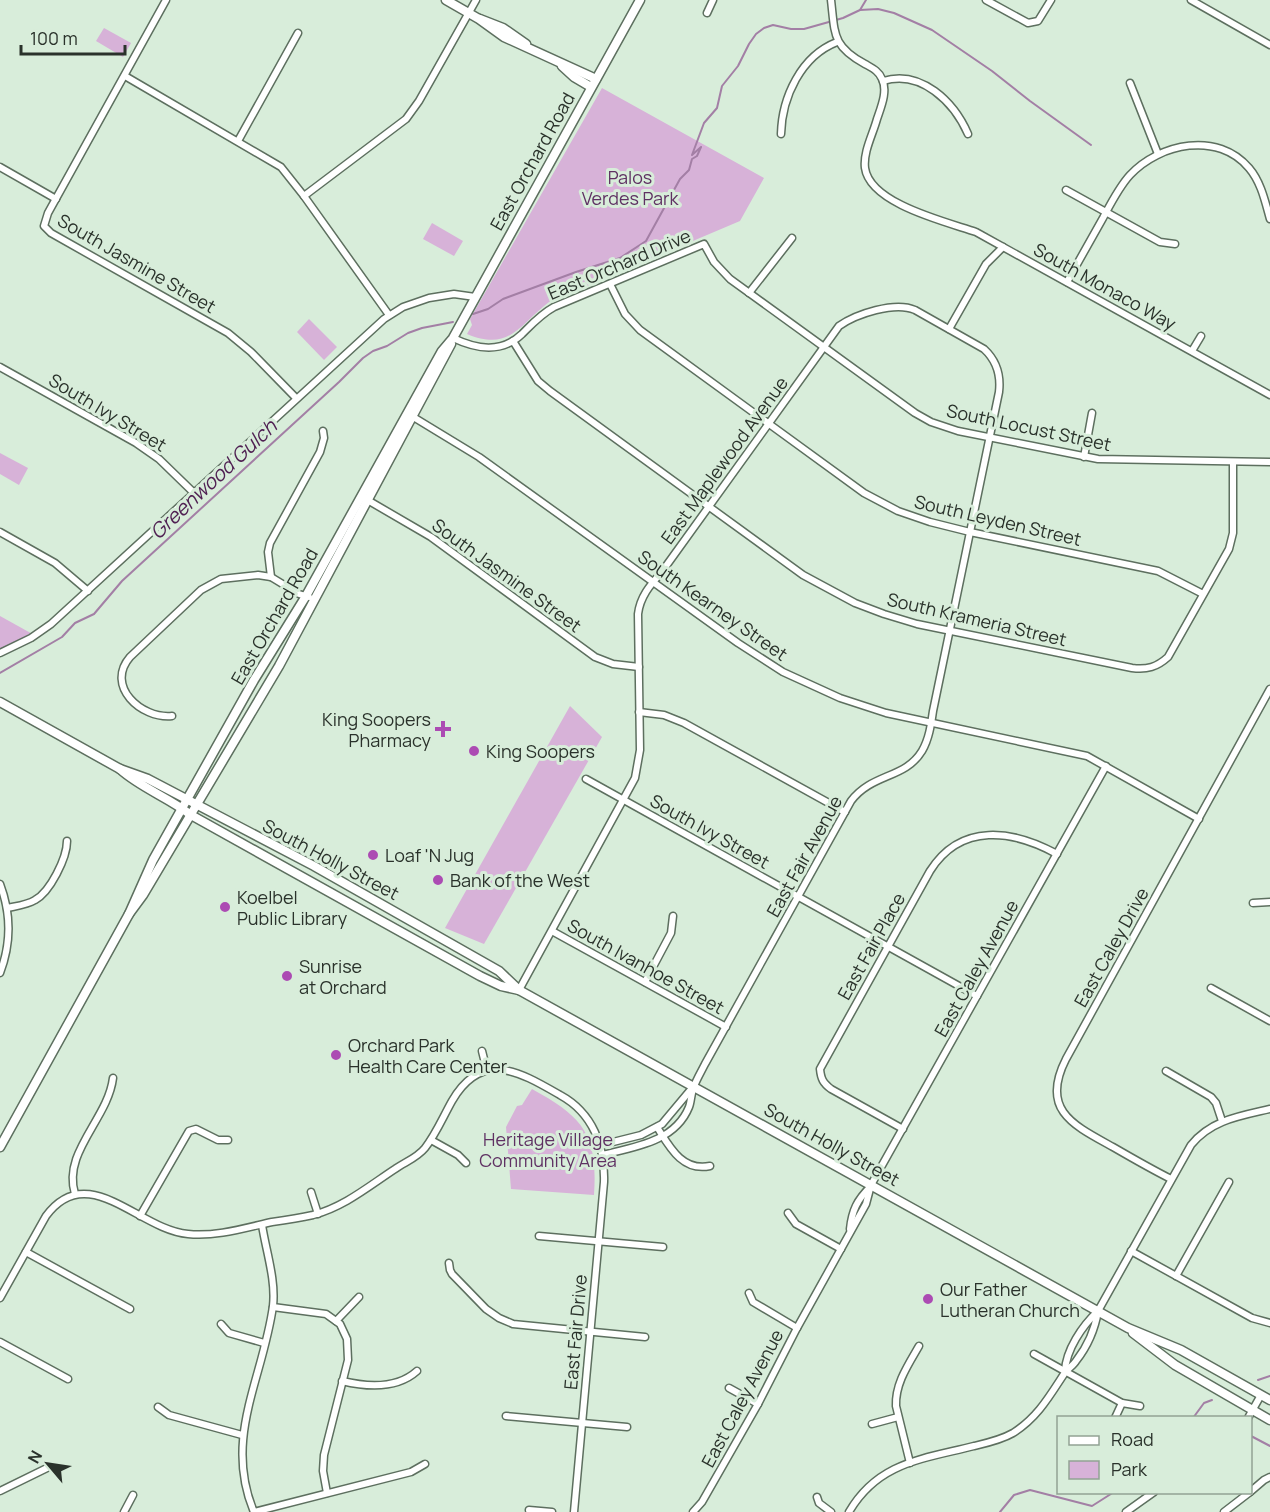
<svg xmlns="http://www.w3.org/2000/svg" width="1270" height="1512" font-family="Manrope,sans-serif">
<rect width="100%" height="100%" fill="#d8edda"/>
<g fill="#d7b2d8">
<polygon points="104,28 131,43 123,57 96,41"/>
<path d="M602,88L764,178L740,221L549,302C519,325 510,352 467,334L472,325L470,319Z"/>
<polygon points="432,223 463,241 454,256 423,239"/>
<polygon points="309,319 337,347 324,360 297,332"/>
<polygon points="0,453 28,468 19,485 0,474"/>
<polygon points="0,616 36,636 0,653"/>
<polygon points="570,706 602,737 484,944 445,928"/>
<path d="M532,1089C583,1117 598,1134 594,1195L511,1189L506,1127L517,1106L522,1105Z"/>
</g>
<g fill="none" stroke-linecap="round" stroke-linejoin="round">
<g stroke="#a37fa5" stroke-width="2">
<polyline points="860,10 878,9 894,13 932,30 992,71 1030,101 1091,145"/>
<polyline points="473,314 488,309 503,299 576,272 620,258 646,241 680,179 689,170 692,159 697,156 701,147 692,155 704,123 717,108 722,86 738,66 749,44 756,34 764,28 773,25 791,29 804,29 843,18 860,10 866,0"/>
<polyline points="0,673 62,637 75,623 94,614 122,581 339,382 363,358 373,351 387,346 408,333 422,328 453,322"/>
<polyline points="1258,1380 1270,1376"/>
<polyline points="1193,1418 1204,1403 1212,1400"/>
<polyline points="1251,1436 1270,1446"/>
<polyline points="1000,1512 1014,1495 1030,1490 1092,1506 1114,1492"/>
</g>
<g stroke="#5d6f5f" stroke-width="9">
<g id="street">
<polyline points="166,0 48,213 44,226 51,233 228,333 251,352 296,398"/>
<path d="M831,0C835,34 832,46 865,64C872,68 879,71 882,79C888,91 881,107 877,119C873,134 863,152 865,168C870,204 947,222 976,232L1270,395"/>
<polyline points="986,0 1028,23 1038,21 1051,0"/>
<polyline points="1191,0 1270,45"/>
<polyline points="707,13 713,0"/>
<polyline points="125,76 281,167 304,196 389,315"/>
<path d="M883,81C921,69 954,102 968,134"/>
<polyline points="1130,83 1158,154"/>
<path d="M781,134C782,97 801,56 837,42"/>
<polyline points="238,141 298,33"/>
<polyline points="0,167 56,199"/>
<polyline points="1066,190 1160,242 1175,244"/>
<polyline points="304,196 406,119 419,101 476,0"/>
<path d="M1067,282C1079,261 1091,239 1103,218C1111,203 1119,187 1130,175C1160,143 1218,131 1249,168C1261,182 1265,201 1270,219"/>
<polyline points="610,284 625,314 640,330 864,493 898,511 930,522 970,532 1158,571 1203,594"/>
<polyline points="749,293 792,238"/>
<polyline points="949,329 986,264 1003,247"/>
<path d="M453,338C476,349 501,354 522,334C532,324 541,314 554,307L704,244L714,262L730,279L915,413L931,422L958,431L1098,459L1270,462"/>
<path d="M513,341L538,381L550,391L803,575L855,603L884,614L917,624L1132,668C1147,670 1157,667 1168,657L1229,549L1233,533V462"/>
<polyline points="1192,351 1201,336"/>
<polyline points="0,367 136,443 159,459 194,493"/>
<polyline points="410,415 479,457 738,643 783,672 840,698 886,713 1087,756 1199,819"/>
<polyline points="1084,457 1092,413"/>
<polyline points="364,498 431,537 595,657 613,664 639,667"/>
<polyline points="0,532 55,563 88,591"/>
<polyline points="271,577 268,552 270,543 320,452 324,438 323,431"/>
<polyline points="0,653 31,638 51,624 384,319 403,307 429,298 454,294 475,297"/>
<polyline points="639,712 664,715 684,723 845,812"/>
<path d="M172,716C141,719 105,686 130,657L201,590L221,579L258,575L271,577L299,594L309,597"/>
<polyline points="586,779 977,996"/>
<path d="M0,884C11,913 11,944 0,973"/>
<polyline points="1253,903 1270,902"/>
<path d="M7,908C16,906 27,905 35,900C50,892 67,858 67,841"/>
<polyline points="552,931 726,1027"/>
<polyline points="645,982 671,933 673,916"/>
<polyline points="1211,988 1270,1021"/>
<path d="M519,990L635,778L640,750L638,614C640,597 650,585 661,573L839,326C856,314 895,301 915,310L984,349C997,361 1001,375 999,392L933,711C931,725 929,739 922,751C905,779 872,773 851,801L705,1064C701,1072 696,1080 693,1089C691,1095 691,1102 689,1107C675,1142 634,1147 602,1155"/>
<polyline points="482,1051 487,1071"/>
<polyline points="1166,1071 1211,1097 1216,1103 1222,1121"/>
<path d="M657,1127C669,1146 682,1172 710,1166"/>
<path d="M903,1129L831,1089C823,1083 821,1079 820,1069L930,871C961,822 1013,830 1057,854"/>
<polyline points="431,1140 458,1155 466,1163"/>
<polyline points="601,1145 641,1135 662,1124 693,1087"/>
<path d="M1171,1179C1151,1169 1132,1158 1113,1147C1073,1125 1040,1110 1066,1059L1270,689"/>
<polyline points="311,1192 318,1214"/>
<path d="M75,1194C62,1152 108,1119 113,1078"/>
<polyline points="788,1213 796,1224 841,1249"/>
<polyline points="140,1216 189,1131 196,1129 218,1140 228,1140"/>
<path d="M850,1229C852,1210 857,1200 871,1186"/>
<polyline points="539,1236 663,1247"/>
<polyline points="1131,1251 1252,1318 1270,1323"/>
<polyline points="26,1252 130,1309"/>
<polyline points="449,1263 450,1270 452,1274 486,1309 499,1318 513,1324 645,1337"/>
<polyline points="1176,1276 1229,1182"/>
<polyline points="749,1293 753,1302 797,1328"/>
<path d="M0,1298L46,1216C88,1159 139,1230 188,1234C215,1237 245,1228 272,1222C286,1220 299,1218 313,1215C344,1207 369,1186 395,1169C405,1162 417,1158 425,1148C436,1134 443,1117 452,1101C482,1049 520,1072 560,1095C593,1113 605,1146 604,1182L574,1512"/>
<polyline points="273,1307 326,1314 340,1324 347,1339 348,1360 324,1455 323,1471 327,1493"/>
<polyline points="336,1321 359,1297"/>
<polyline points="221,1324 229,1333 264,1343"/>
<polyline points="0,1342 68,1379"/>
<polyline points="1034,1354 1122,1403 1140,1406"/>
<path d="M1065,1371C1066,1350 1082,1326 1098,1311L1191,1145C1211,1120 1240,1116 1270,1109"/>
<path d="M342,1381C367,1387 397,1389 417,1371"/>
<polyline points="729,1388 758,1404"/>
<polyline points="158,1407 169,1415 242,1435"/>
<polyline points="506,1416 627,1427"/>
<polyline points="1115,1418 1122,1403"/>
<polyline points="1248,1418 1261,1395"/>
<polyline points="872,1424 898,1417"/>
<path d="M910,1463L896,1406C895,1384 908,1365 919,1346"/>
<polyline points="0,1491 47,1468"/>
<polyline points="1250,1492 1264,1480 1270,1477"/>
<polyline points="817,1497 819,1503 831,1512"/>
<polyline points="529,1510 552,1512"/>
<polyline points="124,1512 133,1495"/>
<path d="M254,1512C223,1438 263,1379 273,1306C276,1280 266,1251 262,1225"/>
<polyline points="254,1512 411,1472 425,1464"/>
<polyline points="693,1512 702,1502 758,1404 797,1328 866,1204 871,1185 1106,766"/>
<path d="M849,1512C878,1462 923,1459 974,1446C987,1443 1001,1440 1013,1433C1037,1418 1049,1397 1064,1374C1067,1369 1073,1366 1076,1361C1087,1347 1095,1329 1098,1311"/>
<polyline points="1126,1512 1154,1492"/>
<polyline points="1224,1512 1250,1492"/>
</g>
</g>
<g stroke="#5d6f5f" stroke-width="11">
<g id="secondary">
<polyline points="446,0 479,19 504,37 596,79"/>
<polyline points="480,19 503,28 526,44"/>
<polyline points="562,66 574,77 591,87"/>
<polyline points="0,702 120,769 148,779 314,866 499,971 519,990"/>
<path d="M120,769C141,788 168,797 191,815L480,976L501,986L519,990L1128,1328L1181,1350L1270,1400"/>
<polyline points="129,914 153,860 254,680 306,596 442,351 453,338 640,0"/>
<polyline points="0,1147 129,914 143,895 279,666 451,344"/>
<polyline points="1133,1333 1175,1365 1270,1420"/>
</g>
</g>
<use href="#street" stroke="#fff" stroke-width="6"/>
<use href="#secondary" stroke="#fff" stroke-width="8"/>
</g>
<g fill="#ac4bb3" stroke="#d8edda" stroke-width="2">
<path d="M440 720h6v6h6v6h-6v6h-6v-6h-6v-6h6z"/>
<circle cx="474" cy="751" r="6"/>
<circle cx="373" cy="855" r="6"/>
<circle cx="438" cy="880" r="6"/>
<circle cx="225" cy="907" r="6"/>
<circle cx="287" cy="976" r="6"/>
<circle cx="336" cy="1055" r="6"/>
<circle cx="928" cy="1299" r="6"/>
</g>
<g text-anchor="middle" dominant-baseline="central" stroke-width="6" stroke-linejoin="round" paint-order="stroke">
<g font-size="18" fill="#2a322b" stroke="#d8edda">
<text transform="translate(532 161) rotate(-61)">East Orchard Road</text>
<text transform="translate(137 263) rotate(30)">South Jasmine Street</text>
<text transform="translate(619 264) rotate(-23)">East Orchard Drive</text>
<text transform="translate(1105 286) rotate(29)">South Monaco Way</text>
<text transform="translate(108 412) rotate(31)">South Ivy Street</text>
<text transform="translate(1029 427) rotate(12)">South Locust Street</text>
<text transform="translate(724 460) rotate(-54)">East Maplewood Avenue</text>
<text transform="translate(998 520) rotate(13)">South Leyden Street</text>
<text transform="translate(507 575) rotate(36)">South Jasmine Street</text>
<text transform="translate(713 605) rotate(35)">South Kearney Street</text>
<text transform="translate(274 616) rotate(-60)">East Orchard Road</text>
<text transform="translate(977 619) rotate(13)">South Krameria Street</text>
<text transform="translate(710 831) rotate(29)">South Ivy Street</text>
<text transform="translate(804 856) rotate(-61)">East Fair Avenue</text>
<text transform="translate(331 859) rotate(28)">South Holly Street</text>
<text transform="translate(871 946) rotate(-61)">East Fair Place</text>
<text transform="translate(1111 947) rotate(-61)">East Caley Drive</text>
<text transform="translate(646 966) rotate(29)">South Ivanhoe Street</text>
<text transform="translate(976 968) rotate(-61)">East Caley Avenue</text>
<text transform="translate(832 1144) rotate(29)">South Holly Street</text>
<text transform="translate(575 1332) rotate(-85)">East Fair Drive</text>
<text transform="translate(742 1398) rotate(-62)">East Caley Avenue</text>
</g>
<g font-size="18" fill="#5f3163" stroke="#d8edda">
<text x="630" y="177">Palos<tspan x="630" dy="21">Verdes Park</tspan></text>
<text x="548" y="1139">Heritage Village<tspan x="548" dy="21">Community Area</tspan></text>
</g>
<g font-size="18" fill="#2a322b" stroke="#d8edda" text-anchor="start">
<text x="431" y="719" text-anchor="end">King Soopers<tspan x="431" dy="21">Pharmacy</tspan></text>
<text x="486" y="751">King Soopers</text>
<text x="385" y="855">Loaf 'N Jug</text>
<text x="450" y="880">Bank of the West</text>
<text x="237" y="897">Koelbel<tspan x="237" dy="21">Public Library</tspan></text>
<text x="299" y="966">Sunrise<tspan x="299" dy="21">at Orchard</tspan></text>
<text x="348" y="1045">Orchard Park<tspan x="348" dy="21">Health Care Center</tspan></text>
<text x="940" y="1289">Our Father<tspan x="940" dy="21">Lutheran Church</tspan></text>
</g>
<g font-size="20" font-style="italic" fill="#502153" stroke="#d8edda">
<text transform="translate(213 479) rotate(-43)">Greenwood Gulch</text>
</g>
</g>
<rect x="1057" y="1416" width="195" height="78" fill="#d8edda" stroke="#92a294" stroke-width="1.5"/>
<rect x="1069" y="1436" width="30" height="9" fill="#ffffff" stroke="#92a294" stroke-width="1.5"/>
<text x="1111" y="1446" font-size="18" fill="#2a322b">Road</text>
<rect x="1069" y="1461" width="30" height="18" fill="#d7b2d8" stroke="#92a294" stroke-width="1.5"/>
<text x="1111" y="1476" font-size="18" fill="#2a322b">Park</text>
<g transform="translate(48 1464) rotate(299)" stroke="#d8edda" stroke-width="4.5" paint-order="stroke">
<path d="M0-4.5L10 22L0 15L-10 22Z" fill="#2a322b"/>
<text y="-9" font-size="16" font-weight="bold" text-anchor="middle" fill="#2a322b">N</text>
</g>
<path d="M21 45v9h104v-9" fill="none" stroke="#2a322b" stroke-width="3"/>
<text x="30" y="45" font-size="18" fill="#2a322b" stroke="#d8edda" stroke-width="4.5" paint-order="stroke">100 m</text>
</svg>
